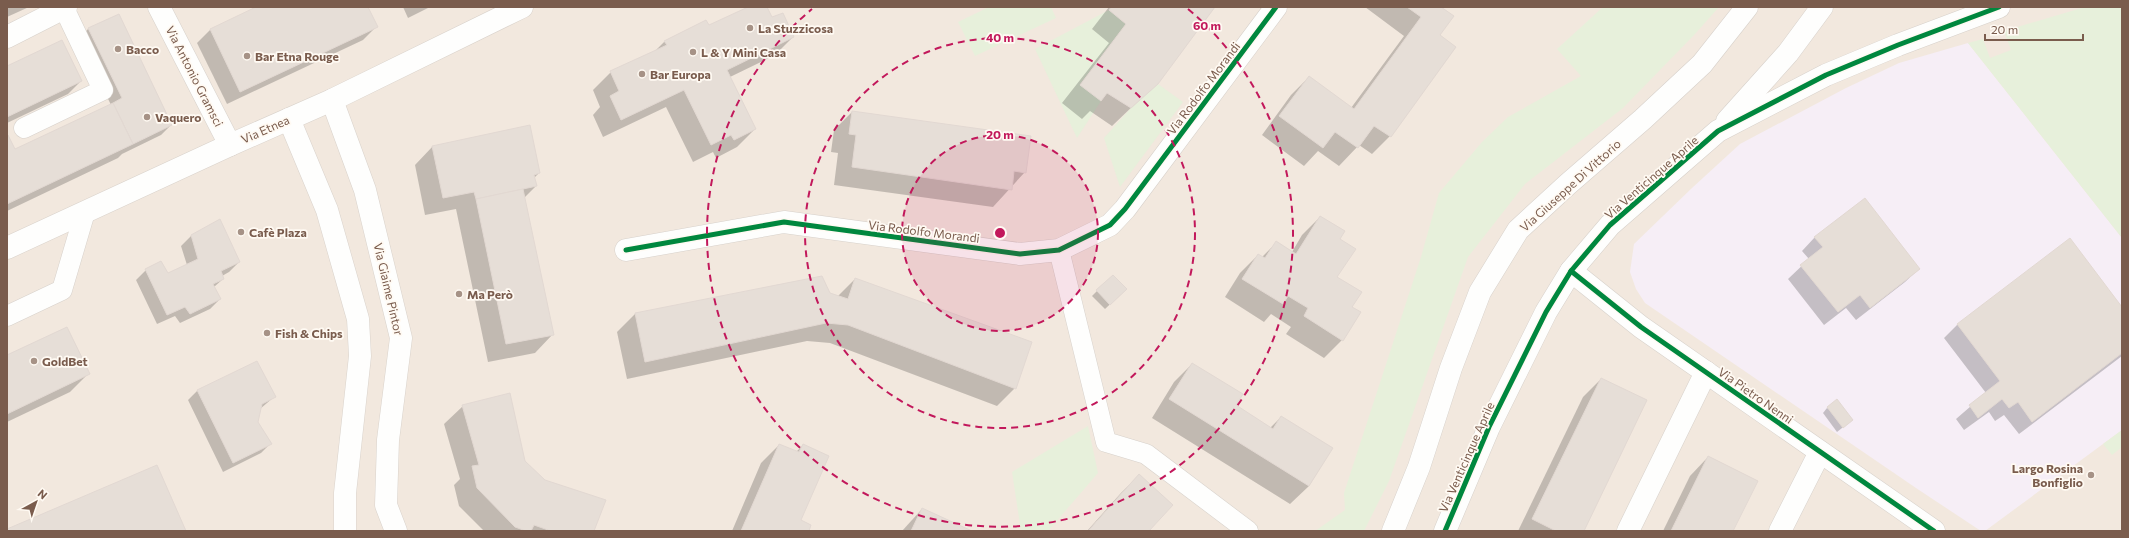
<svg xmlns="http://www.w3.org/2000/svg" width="2129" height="538" font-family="Commissioner,sans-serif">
<rect width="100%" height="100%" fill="#f9f5f0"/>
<rect fill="#f2e8de" x="7" y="7" width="2115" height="524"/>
<polygon fill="#f6eef6" points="1968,43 2122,238 2122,430 1985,531 1981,531 1916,488 1645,303 1636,289 1630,272 1634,244 1692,188 1740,144 1846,88 1899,63"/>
<g fill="#e7f0db">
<polygon points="989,7 1051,7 1056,18 975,56 958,22"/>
<polygon points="1603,7 1719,7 1695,34 1623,108 1525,184 1468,257 1389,481 1364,531 1315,531 1345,510 1344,493 1421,257 1439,193 1482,142 1508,117 1581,76 1557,49"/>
<polygon points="2085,7 2122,7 2122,238 1968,43 1983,39 1990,58 2011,50 2004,31"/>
<polygon points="1109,10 1126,24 1080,84 1101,101 1077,138 1035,49"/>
<polygon points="1158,84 1183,102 1120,187 1104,138 1131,108"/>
<polygon points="1088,426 1098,473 1048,531 1021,531 1012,472"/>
<polygon points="2122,430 2122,447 2112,455 2103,444"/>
</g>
<g fill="#0003">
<polygon points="7,7 29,7 7,17"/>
<polygon points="258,7 367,7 376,27 363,40 227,104 197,43 210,30"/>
<polygon points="403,7 430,7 408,18"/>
<polygon points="749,7 766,7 771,18 793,37 775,55 730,77 755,129 737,147 716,158 713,152 693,162 666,107 603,137 593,115 600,107 593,90 611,72 655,51 665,41 708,27"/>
<polygon points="1109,7 1214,7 1157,83 1112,126 1090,111 1082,119 1062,103 1109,43 1092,29"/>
<polygon points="1365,7 1440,7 1439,35 1455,48 1390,136 1372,154 1359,145 1339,166 1318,151 1304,166 1262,135 1291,95 1309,77 1351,108 1404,36"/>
<polygon points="118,15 171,125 161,135 122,154 118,158 7,211 7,134 15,150 111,105 79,39 88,29"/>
<polygon points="7,67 81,81 68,94 7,123"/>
<polygon points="852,112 1025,172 993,207 834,185 838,153 831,152 834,130"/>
<polygon points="433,146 539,173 534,178 536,186 524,198 553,334 535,353 488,362 456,209 425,215 415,165"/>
<polygon points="1320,217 1339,239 1336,278 1351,307 1342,340 1324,358 1286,334 1291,327 1271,314 1264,322 1225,297 1240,273 1258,255 1262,257 1277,242 1292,252 1302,235"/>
<polygon points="191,236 239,262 229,272 222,276 223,279 214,287 220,299 210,309 180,323 175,316 157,324 136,280 146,270 167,274 187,265 181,246"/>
<polygon points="1815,237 1919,269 1905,282 1856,320 1846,308 1824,325 1788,279 1809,259 1802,251"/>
<polygon points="2070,240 2122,308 2122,356 2019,434 2004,415 1995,421 1989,412 1964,430 1956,419 1986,393 1944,338 1957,325"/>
<polygon points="855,279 1015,388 997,406 830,343 807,341 627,379 617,332 635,314 829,294 837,297"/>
<polygon points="1097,291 1121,294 1105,309 1092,296"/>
<polygon points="7,357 88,374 70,392 7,422"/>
<polygon points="1192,364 1234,406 1270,428 1281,417 1332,448 1309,486 1290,504 1152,418 1174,382"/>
<polygon points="1601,379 1583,531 1518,531 1583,397"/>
<polygon points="198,390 274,397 260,409 257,422 271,443 261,453 223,472 188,400"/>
<polygon points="463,406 524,461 593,531 484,531 459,506 454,485 460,479 444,424"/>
<polygon points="1827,408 1852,420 1837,432 1823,413"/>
<polygon points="779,445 796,452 803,445 800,521 808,531 732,531 761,463"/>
<polygon points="1708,457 1732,531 1663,531 1690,476"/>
<polygon points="1139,475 1148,531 1087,531 1121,493"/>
<polygon points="922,509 969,531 902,531"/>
</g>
<g fill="#e6ded7" stroke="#e2d8d2">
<polygon points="256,7 368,7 378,27 240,92 210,29"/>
<polygon points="748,7 767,7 772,17 783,13 794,37 727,70 756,129 734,140 731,135 711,145 684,90 621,120 610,96 619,91 610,71 667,45 664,41 706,20 709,25"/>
<polygon points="1111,7 1215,7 1158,84 1131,108 1107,93 1101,101 1080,85 1126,24 1109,10"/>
<polygon points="1407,7 1441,7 1454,16 1440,35 1456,47 1391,137 1374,126 1358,148 1335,132 1323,148 1279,116 1309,76 1354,109 1421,17"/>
<polygon points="119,14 172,125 133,144 113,103 122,98 88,28"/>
<polygon points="62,40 82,81 7,117 7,66"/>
<polygon points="113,103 133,144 7,204 7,136 8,135 15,149"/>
<polygon points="852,111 1031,136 1026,173 1014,171 1012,190 852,167 856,135 849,134"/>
<polygon points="530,125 540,173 534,175 537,186 476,199 474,192 443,198 432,146"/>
<polygon points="523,189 554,335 506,344 476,199"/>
<polygon points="1865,198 1920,269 1870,308 1860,295 1838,312 1800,265 1823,247 1814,237"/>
<polygon points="1320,216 1345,231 1340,239 1356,249 1337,277 1362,292 1352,307 1361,312 1343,341 1304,316 1308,308 1288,296 1283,304 1242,279 1258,254 1265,258 1276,241 1296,254"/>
<polygon points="220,219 240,262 221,271 224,279 213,284 221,299 190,314 185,307 167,315 145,269 161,261 168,273 198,259 191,235"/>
<polygon points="2070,238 2122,307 2122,353 2032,422 2018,402 2009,408 2002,399 1978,418 1969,405 2000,381 1957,324"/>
<polygon points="1113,275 1127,289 1110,305 1096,290"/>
<polygon points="822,276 830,293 848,299 855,278 1032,342 1016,389 848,325 826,323 645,362 635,313"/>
<polygon points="67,327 90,374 7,414 7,355"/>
<polygon points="257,361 276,397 262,404 258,422 272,444 233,463 197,390"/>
<polygon points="1192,363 1243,394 1236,405 1273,429 1281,416 1333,448 1309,486 1169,399"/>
<polygon points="1601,378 1647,400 1584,531 1556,531 1532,519"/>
<polygon points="510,393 525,461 545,480 606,500 594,531 551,531 534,525 531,531 526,531 515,527 477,488 472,466 479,465 462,405"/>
<polygon points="1837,399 1853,420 1843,428 1827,407"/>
<polygon points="779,444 799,452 803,444 829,456 801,520 811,525 809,531 741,531"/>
<polygon points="1708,456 1758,481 1733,531 1671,531"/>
<polygon points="157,465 186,531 7,531 7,529"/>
<polygon points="1139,474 1173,505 1149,531 1088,531"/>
<polygon points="922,508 972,531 911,531"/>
</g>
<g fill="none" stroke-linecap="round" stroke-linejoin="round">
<g stroke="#d7d1cb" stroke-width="21">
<g id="service">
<polyline points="24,128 103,90 64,8"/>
<polyline points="1059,250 1106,442 1146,454 1248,531"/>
<polyline points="7,316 62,290 85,212"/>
</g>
</g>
<g stroke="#d7d1cb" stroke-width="23">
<g id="minor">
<polyline points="159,7 230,145"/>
<polyline points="7,37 66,7"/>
<polyline points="626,250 784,222 1020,254 1059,250 1110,225 1125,209 1276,7"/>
<polyline points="1571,271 1641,327 1934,531"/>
<polyline points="1628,531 1706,372"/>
<polyline points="1780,531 1820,452"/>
</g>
</g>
<g stroke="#d7d1cb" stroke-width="23">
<g id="tertiary">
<polyline points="1727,121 1788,53 1822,7"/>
<polyline points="1393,531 1419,467 1451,368 1480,292 1518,230 1568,184 1643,119 1702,64 1747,7"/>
<polyline points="1445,531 1489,427 1546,312 1571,271 1610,225 1718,131 1826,75 1898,45 1999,7"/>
</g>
</g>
<g stroke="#d9d2cb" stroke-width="23">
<g id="secondary">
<polyline points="332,100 365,190 401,338 388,440 386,505 396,531"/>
<polyline points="289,119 327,210 358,319 360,356 345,493 345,531"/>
<polyline points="7,248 230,145 332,100 522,7"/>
</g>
</g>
<use href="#service" stroke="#fefefd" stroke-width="20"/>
<use href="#minor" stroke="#fefefd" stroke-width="22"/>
<use href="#tertiary" stroke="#fefefd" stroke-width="22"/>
<use href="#secondary" stroke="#fefefd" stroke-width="22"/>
<g stroke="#fffaf3" stroke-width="8">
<g id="cycleway">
<polyline points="626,250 784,222 1020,254 1059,250 1110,225 1125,209 1276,7"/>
<polyline points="1571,271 1641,327 1934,531"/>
<polyline points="1445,531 1489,427 1546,312 1571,271 1610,225 1718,131 1826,75 1898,45 1999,7"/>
</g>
</g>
<use href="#cycleway" stroke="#00873e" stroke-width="5"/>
</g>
<circle cx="1000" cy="233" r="98" fill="#c2185b" fill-opacity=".12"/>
<g fill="none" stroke="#c2185b" stroke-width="2" stroke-dasharray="7 5">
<circle cx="1000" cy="233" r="98"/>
<circle cx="1000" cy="233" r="195"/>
<path d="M1188 9A293 293 0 1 1 812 9"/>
</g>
<g fill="#a69286" stroke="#fffaf3" stroke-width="1.5">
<circle cx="750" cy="28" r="4"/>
<circle cx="118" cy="49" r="4"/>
<circle cx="693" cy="52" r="4"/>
<circle cx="247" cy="56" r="4"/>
<circle cx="642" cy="74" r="4"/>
<circle cx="147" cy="117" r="4"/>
<circle cx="241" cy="232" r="4"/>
<circle cx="459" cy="294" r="4"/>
<circle cx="267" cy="333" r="4"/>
<circle cx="34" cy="361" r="4"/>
<circle cx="2091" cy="475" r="4"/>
</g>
<g text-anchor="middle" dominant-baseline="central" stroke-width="3.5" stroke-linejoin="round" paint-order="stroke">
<g font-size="12" font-weight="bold" fill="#7a5c4d" stroke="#fffaf3" text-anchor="start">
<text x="758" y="28">La Stuzzicosa</text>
<text x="126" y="49">Bacco</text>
<text x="701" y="52">L &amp; Y Mini Casa</text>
<text x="255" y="56">Bar Etna Rouge</text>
<text x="650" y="74">Bar Europa</text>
<text x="155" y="117">Vaquero</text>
<text x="249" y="232">Cafè Plaza</text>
<text x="467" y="294">Ma Però</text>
<text x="275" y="333">Fish &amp; Chips</text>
<text x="42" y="361">GoldBet</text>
<text x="2083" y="468" text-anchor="end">Largo Rosina<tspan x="2083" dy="14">Bonfiglio</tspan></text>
</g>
<g font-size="12" fill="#7a5c4d" stroke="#fffaf3">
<text transform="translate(195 76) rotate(63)">Via Antonio Gramsci</text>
<text transform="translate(1203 88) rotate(-53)">Via Rodolfo Morandi</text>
<text transform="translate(265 129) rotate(-24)">Via Etnea</text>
<text transform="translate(1651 177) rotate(-41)">Via Venticinque Aprile</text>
<text transform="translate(1570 185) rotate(-42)">Via Giuseppe Di Vittorio</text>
<text transform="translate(924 231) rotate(7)">Via Rodolfo Morandi</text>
<text transform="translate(389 289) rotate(77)">Via Giaime Pintor</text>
<text transform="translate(1756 395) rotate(35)">Via Pietro Nenni</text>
<text transform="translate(1466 457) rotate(-66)">Via Venticinque Aprile</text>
</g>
</g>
<circle cx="1000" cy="233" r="6" fill="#c2185b" stroke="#fffaf3" stroke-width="2"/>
<g font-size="12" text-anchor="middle" font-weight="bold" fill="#c2185b" stroke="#fffaf3" stroke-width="3.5" stroke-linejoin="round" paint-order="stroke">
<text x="1207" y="30">60 m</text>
<text x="1000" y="42">40 m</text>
<text x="1000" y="139">20 m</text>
</g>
<rect width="2129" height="538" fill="none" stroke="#7a5c4d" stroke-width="16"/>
<g transform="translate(36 502) rotate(40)" stroke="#fffaf3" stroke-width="3" paint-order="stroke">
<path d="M0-3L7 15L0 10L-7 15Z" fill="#7a5c4d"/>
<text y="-6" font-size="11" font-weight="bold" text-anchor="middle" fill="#7a5c4d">N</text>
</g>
<path d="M1985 34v6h98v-6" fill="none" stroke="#7a5c4d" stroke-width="2"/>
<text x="1991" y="34" font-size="12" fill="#7a5c4d" stroke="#fffaf3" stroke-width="3" paint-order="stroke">20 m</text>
</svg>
